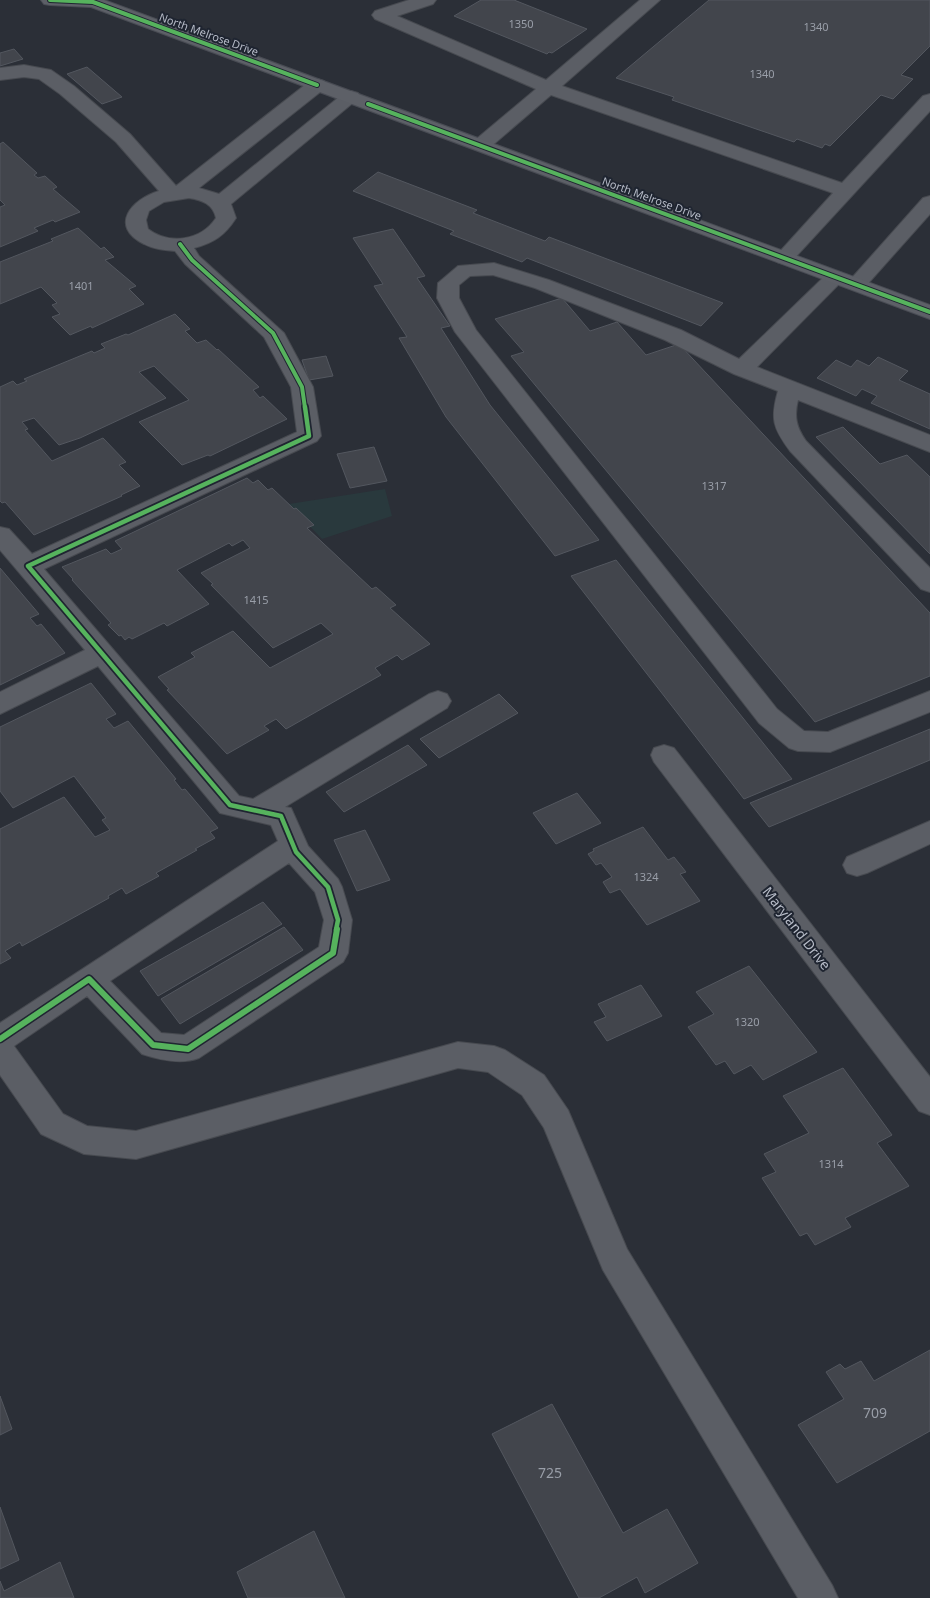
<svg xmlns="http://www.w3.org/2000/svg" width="930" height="1598" font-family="'Noto Sans',sans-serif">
<rect width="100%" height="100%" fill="#2b2f37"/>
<polygon fill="#29393d" points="385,489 392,516 322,539 289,504"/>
<g fill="#42454c" stroke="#53575f">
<polygon points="481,0 514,0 587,29 552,53 549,52 547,54 454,16"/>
<polygon points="709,0 930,0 930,46 901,75 913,79 893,99 881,95 830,146 825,144 822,148 797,139 794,142 672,100 674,97 616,78"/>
<polygon points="14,49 23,59 0,66 0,53"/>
<polygon points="87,67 122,97 102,104 67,74"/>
<polygon points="3,142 37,173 34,175 38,178 45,176 57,187 53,189 80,212 55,222 53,220 34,228 38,231 0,247 0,207 5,205 0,200 0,144"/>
<polygon points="378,172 477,210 473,213 545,241 549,237 723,303 701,326 527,258 522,262 450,234 454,231 353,191"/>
<polygon points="78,228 101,249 104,247 114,257 105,260 136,286 129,289 144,304 92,328 91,326 70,335 52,317 60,314 52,305 57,303 41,287 0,304 0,262 53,241 51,239"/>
<polygon points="393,229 425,276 417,278 450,326 441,328 490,405 599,540 555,556 446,417 399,338 407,337 374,286 383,284 353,238"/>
<polygon points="562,298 590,331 617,322 646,355 679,344 930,613 930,676 815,722 511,356 524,352 495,319"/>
<polygon points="175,314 190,329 185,331 197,343 206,340 217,350 218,349 259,387 253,390 260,398 263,396 287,419 210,456 208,455 182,465 139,422 189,400 154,366 139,372 166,398 80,438 59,445 34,418 22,422 28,429 25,430 52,461 103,438 126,462 119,465 140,486 121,495 122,496 34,535 5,502 2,503 0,501 0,387 13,381 17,385 27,381 24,379 92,351 94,353 105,348 101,344 126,334 128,335"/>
<polygon points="326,356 333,376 309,380 302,360"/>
<polygon points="878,357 908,371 899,380 930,394 930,429 871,403 877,396 862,389 856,396 817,378 836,360 851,367 857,360 869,366"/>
<polygon points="843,427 880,464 907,455 930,477 930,554 816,437"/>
<polygon points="374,447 387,481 350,488 337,454"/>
<polygon points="247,478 253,483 258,480 268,490 272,488 294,509 296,508 314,525 307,528 372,589 376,587 396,605 390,608 430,644 402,660 397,655 375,668 381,675 286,729 276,719 264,726 269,730 227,754 167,690 169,689 158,677 195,657 191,653 233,631 270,668 333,634 321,623 273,648 211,585 213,584 201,573 250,548 243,540 232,546 229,543 177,570 209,604 167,626 164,623 132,639 129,637 125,640 121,635 119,636 108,625 111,623 72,580 73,579 62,567 106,549 111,554 122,549 115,541"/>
<polygon points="616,560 792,779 744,799 571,576"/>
<polygon points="0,568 39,614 30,618 37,626 41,624 65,653 0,685"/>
<polygon points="91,683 116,714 106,719 114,728 128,721 176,779 174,780 182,790 185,789 218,828 210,832 215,838 195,849 197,850 156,873 159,876 126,894 122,888 108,896 109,898 22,946 20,942 5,951 11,958 0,964 0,829 64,797 95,837 110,830 102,820 106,818 74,776 13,808 0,791 0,727"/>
<polygon points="499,694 518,713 439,758 420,739"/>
<polygon points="930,729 930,760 769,827 750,803"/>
<polygon points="408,745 427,765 344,812 326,792"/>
<polygon points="577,793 601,823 556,844 533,813"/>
<polygon points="643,827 668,860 674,857 686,872 680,874 700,901 647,925 620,889 610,893 603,882 612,877 601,863 596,865 588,854 594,851 593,849"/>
<polygon points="365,830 390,880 357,891 334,840"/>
<polygon points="263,902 282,924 158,996 140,971"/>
<polygon points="284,927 303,950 180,1024 161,999"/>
<polygon points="749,966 817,1052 763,1080 751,1065 734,1074 725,1061 716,1065 688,1027 714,1014 696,992"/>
<polygon points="641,985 662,1016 607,1041 594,1022 606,1017 598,1004"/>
<polygon points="843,1068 892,1135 877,1143 909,1186 845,1218 851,1227 815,1245 807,1233 800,1236 762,1178 776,1172 764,1154 809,1133 783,1096"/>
<polygon points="930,1350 930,1431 837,1483 798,1425 844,1399 826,1372 840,1364 845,1369 861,1361 874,1381"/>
<polygon points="0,1396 12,1429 0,1435"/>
<polygon points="552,1404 623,1533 667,1509 698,1563 645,1593 637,1577 599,1598 579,1598 492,1434"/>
<polygon points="0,1507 19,1560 0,1569"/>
<polygon points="314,1531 345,1598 248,1598 237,1572"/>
<polygon points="60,1562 74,1598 0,1598 0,1581 4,1591"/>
</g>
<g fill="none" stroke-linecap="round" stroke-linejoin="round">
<g stroke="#474a50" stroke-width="2">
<g id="minor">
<polygon points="409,0 436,0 433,4 397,16 546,80 640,0 660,0 562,86 842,183 923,96 930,94 930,111 791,262 784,264 777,262 774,258 833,193 551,95 488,149 481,151 474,149 471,145 474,141 536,89 375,19 372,15 375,11"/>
<path d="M24,65L51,70L74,86L130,134L176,186L310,81L317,79L324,81L326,85L324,89L199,188L219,194L344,93L351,91L358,93L360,97L231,204L236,218C225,235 214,243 194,248L199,256L284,333L313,387L321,436L317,441L44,569L239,796L253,799L429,694L438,691L447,694L451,701L447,708L285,807L291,808L308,846L338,879L342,887L352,920L348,953L343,962L199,1058C181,1065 160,1060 142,1054L87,996L14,1046L63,1114L87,1126L136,1131L458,1042L494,1046L505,1050L544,1075L568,1110L627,1249L832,1585L838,1598H798L603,1270L544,1128L522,1095L488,1072L458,1068L136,1159L84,1154L41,1134L0,1075V1023L278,841L271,825L220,813L98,666L0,714V692L85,650L0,550V527L9,529L32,554L297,432L291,387L264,337L185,264L175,251C164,250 153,249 144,244C108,226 132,199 159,191L116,142L60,94L39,79L24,77L0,80V68ZM189,198C202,200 213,204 216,218C201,241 169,245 148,229L146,220L149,211L164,202ZM289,863L315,892L324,920L319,947L184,1035L161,1033L110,981Z"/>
<polygon points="930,196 930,214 864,288 857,290 850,288 846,284 850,280 923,198"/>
<path d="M494,263L549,280L681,330L739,359L828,273L835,271L842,273L846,277L842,281L757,367L930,435V452L798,400C794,416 796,427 806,441L930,568V592L921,589L790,451C773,428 770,419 778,391L734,374L665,340L535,288L493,275L470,276L459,285V298L476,330L777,709L804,731L828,732L930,691V712L830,752L798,751L789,748L759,723L455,332L437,298L438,283L458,266Z"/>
<polygon points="664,745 674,748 930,1077 930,1115 919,1111 654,762 651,755 654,748"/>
<polygon points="930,821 930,844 867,873 857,876 847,873 843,865 847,857"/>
</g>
</g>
<g stroke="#494c54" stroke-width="2">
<polygon id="major" points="41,0 104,0 930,305 930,319 91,7 50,5 44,4"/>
</g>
<use href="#minor" fill="#5b5e65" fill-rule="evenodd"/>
<use href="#major" fill="#5d6067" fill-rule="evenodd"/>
<g stroke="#1f2531" stroke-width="6">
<g id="cycleway-far2">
<polyline points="50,0 93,2 317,85"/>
<polyline points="368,104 930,312"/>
<polyline points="180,244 192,260 273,333 302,387 305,408"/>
</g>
</g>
<g stroke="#1f2531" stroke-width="8">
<polyline id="cycleway-far1" points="305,407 309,436 28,566 230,805 281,816 296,852 328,887 338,920 336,930"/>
</g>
<g stroke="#1f2531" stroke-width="9">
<polyline id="cycleway" points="0,1039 89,979 153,1045 188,1049 333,953 337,929"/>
</g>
<use href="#cycleway-far2" stroke="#56b35d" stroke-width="4"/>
<use href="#cycleway-far1" stroke="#56b35d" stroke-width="4.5"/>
<use href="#cycleway" stroke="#56b35d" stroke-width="6"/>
</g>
<g text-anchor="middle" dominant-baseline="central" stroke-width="4" stroke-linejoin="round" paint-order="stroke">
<g font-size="11" fill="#999ea8">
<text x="521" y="23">1350</text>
<text x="816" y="26">1340</text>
<text x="762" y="73">1340</text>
<text x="81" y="285">1401</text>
<text x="714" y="485">1317</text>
<text x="256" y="599">1415</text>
<text x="646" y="876">1324</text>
<text x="747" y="1021">1320</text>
<text x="831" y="1163">1314</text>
</g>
<g font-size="11" fill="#b6bbc7" stroke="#1f2531">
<text transform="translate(209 34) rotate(20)">North Melrose Drive</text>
<text transform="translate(652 198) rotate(20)">North Melrose Drive</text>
</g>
<g font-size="14" fill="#b6bbc7" stroke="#1f2531">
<text transform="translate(797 928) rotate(52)">Maryland Drive</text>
</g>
<g font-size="14" fill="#999ea8">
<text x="875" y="1412">709</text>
<text x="550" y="1472">725</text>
</g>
</g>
</svg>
